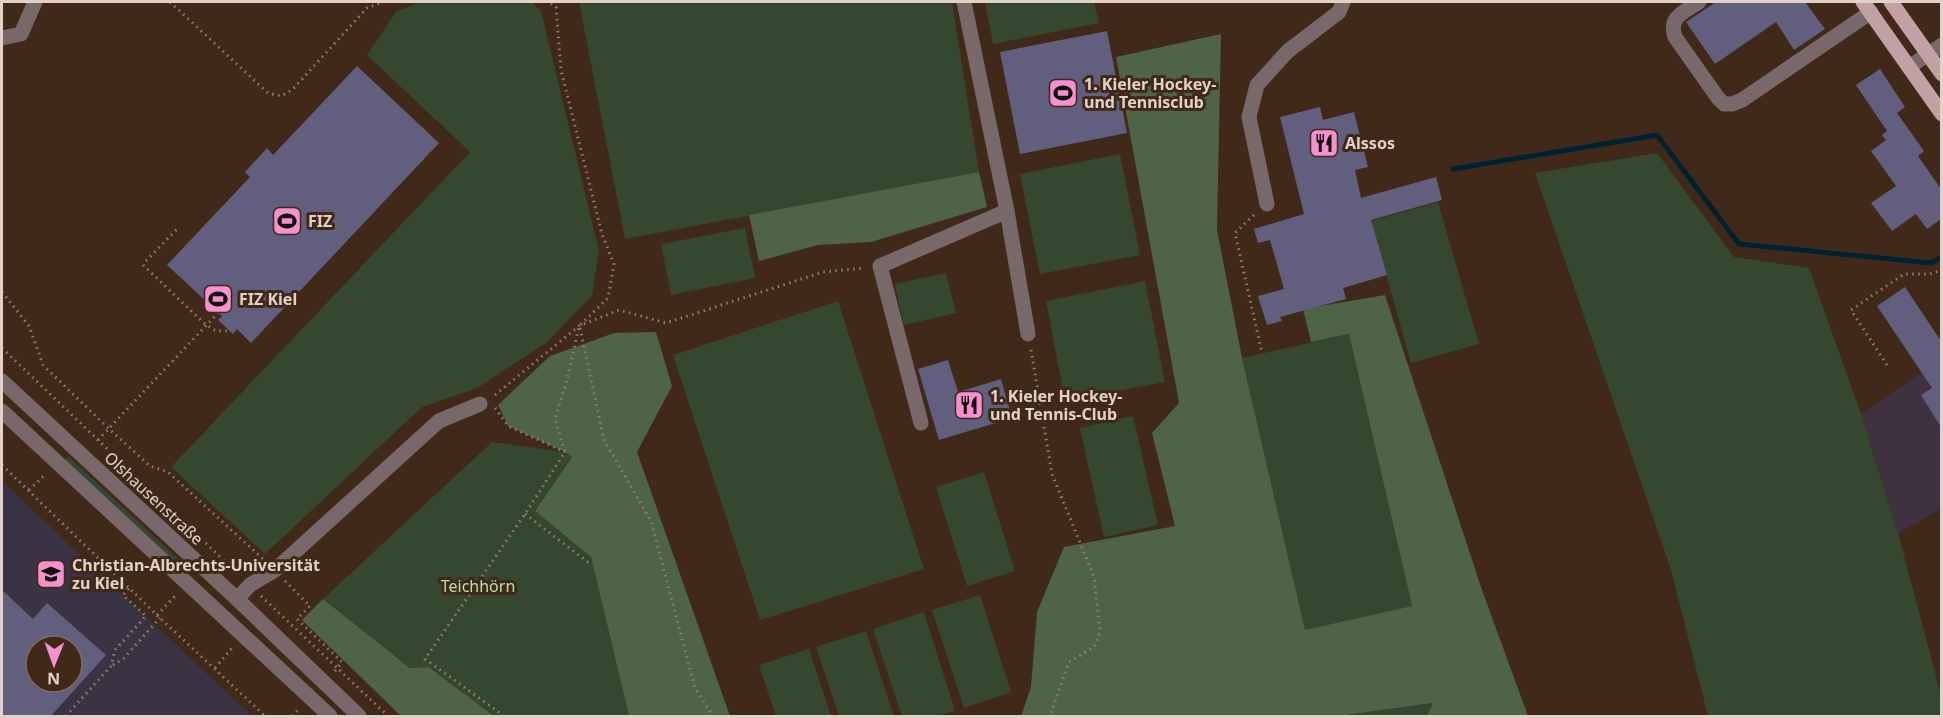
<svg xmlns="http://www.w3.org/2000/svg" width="1943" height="718" font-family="'Noto Sans',sans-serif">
<rect width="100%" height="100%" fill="#402918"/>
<polygon fill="#3f313f" points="1941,359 1941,509 1898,533 1861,414"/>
<path fill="#393344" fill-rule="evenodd" d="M2,481L24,502L252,716H2ZM36,646H72V682H36Z"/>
<g fill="#35472e">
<polygon points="420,2 532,2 541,11 599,251 592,296 547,342 477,388 422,407 265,554 171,467 470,152 367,55 396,12"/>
<polygon points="579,2 952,2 979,172 625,239"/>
<polygon points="985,2 1094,2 1099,23 993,44"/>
<polygon points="1657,153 1734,257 1809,268 1861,414 1898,533 1941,695 1941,716 1708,716 1671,570 1535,173"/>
<polygon points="1120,154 1140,255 1040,274 1020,174"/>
<polygon points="1438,202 1479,344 1411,363 1371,221"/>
<polygon points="745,228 755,278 671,295 661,244"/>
<polygon points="946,273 956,313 904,325 895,284"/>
<polygon points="1145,281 1165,382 1065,401 1046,301"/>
<polygon points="838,301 924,569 760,620 673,355"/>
<polygon points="1349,334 1412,606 1305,631 1242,358"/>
<polygon points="1133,416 1158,525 1104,537 1080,428"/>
<polygon points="492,442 565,452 572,457 535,511 591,557 629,716 494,716 430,667 410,668 323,599"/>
<polygon points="68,456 190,570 186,574 64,461"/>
<polygon points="984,472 1015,571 967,586 936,487"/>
<polygon points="980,595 1011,692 964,708 932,610"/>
<polygon points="924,612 955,711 937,716 902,716 873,629"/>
<polygon points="866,631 894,716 839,716 816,647"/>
<polygon points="809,649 831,716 776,716 759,665"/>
<polygon points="1434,703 1427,716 1338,716"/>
</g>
<g fill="#4f6346">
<polygon points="1221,34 1217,230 1242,358 1305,630 1412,606 1349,334 1311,342 1303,309 1385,295 1482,590 1528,716 1427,716 1433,703 1338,716 1021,716 1031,687 1037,612 1064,547 1175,526 1152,433 1179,403 1116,57"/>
<polygon points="979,172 987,207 871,242 818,245 759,261 749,215"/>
<polygon points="656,332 672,386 637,452 730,716 629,716 591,557 535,511 572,457 565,452 508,426 498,405 550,356 614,333"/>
<polygon points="323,599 410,668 429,667 494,716 401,716 302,620"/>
</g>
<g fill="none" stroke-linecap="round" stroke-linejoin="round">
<polyline stroke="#002132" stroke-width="5" points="1453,169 1657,135 1739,244 1931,263 1942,257"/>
</g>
<g fill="#625e7e" fill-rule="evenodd">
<polygon points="1716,2 1805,2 1825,29 1794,50 1776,22 1715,64 1686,22"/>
<polygon points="1107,31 1127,133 1020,154 1000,52"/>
<polygon points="357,66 439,143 251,343 237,329 233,334 218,320 222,316 167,265 250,177 245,172 267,148 273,155"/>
<polygon points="1880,69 1905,107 1897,113 1924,151 1918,156 1941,189 1941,219 1927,229 1916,214 1892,231 1871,203 1896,186 1871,151 1886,140 1882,135 1887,131 1856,85"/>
<polygon points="1320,107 1323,120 1354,112 1368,167 1355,170 1361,198 1436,177 1442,200 1371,220 1387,275 1343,288 1346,299 1280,317 1282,321 1267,325 1258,296 1284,289 1270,240 1258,243 1254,229 1304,214 1280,117"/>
<polygon points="1905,287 1941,341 1941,427 1921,395 1932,388 1877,306"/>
<polygon points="948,360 958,392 1001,379 1012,418 939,440 918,369"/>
<path d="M2,590L33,619L47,603L106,655L50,717H2ZM36,646H72V682H36Z"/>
</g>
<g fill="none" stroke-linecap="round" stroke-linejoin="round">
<g stroke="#917e71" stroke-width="3" stroke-dasharray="1.5 4.5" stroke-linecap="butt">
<polyline points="170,2 268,93 281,96 292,90 367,8 383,2"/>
<polyline points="1254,215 1235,233 1262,353"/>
<polyline points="146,261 179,227"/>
<polyline points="143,265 206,325 216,331 230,331"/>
<polyline points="2,292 29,326 43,365 109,429 150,466 168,472 263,559"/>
<polyline points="580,328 604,440 651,521 695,688 713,716"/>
<polyline points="2,348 239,575"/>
<polyline points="1031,350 1052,474 1094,577 1100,632 1094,647 1069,662 1050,716"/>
<polyline points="1887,365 1851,310 1904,274 1930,274 1942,270"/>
<polyline points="495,395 579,326 619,310 666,323 823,272 864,268"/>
<polyline points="495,408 508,426 565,452"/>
<polyline points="98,440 218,313"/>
<polyline points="2,465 160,618 265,716"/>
<polyline points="29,490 45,475"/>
<polyline points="525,514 589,563"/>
<polyline points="285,581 310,606 297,619 342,662 334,672"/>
<polyline points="261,596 388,716"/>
<polyline points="157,615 176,595"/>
<polyline points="113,665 124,658 160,618"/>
<polyline points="215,668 232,648"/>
<polyline points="66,716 111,666 115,650 146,616 123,595 129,588"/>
<polyline points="292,716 299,709"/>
<polyline points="504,716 425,659 525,514 565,452 555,419 567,380 579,326 608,298 614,264 602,234 561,70 556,7 549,2"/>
</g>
<g stroke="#786869" stroke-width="15">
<path d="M1699,2C1684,12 1668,17 1675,37L1718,98L1724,104H1732L1742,100L1871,12"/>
<polyline points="2,38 21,34 35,2"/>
<polyline points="1909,67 1942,45"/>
<polyline points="1267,204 1249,117 1257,85 1288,51 1339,12 1343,2"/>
<polyline points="1007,211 1028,334"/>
<polyline points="2,381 237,599 359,716"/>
<polyline points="2,411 330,716"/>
<polyline points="921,423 880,266 1007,211 964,2"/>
<polyline points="237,599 250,585 275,570 439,421 480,404"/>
</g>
<g stroke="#c1a1a3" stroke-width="15">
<polyline points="1863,2 1942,114"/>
<polyline points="1891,2 1942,74"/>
</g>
</g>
<defs>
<g id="stadium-square" transform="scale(1.5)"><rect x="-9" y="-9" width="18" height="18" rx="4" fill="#f790cd" stroke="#402918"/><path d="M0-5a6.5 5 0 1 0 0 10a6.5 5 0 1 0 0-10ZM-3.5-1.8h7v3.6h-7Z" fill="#111"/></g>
<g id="restaurant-square" transform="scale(1.5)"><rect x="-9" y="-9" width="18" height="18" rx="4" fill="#f790cd" stroke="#402918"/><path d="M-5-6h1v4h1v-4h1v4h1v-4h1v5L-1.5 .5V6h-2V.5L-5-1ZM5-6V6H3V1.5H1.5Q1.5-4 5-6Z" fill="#111"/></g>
<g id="university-square" transform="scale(1.5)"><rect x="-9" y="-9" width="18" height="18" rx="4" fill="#f790cd" stroke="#402918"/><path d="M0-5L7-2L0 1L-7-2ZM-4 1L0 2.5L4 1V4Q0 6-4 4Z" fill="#111"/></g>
</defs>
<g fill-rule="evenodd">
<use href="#stadium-square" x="1063" y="93"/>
<use href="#restaurant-square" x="1324" y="143"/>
<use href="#stadium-square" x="287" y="221"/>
<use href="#stadium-square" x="218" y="299"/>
<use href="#restaurant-square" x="969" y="405"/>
<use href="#university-square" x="51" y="574"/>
</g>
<g text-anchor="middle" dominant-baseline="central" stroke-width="6" stroke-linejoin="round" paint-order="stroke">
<g font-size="16" font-weight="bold" fill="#e1d1c7" stroke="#402918" text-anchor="start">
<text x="1084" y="84">1. Kieler Hockey-<tspan x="1084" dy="18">und Tennisclub</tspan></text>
<text x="1345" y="143">Alssos</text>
<text x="308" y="221">FIZ</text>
<text x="239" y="299">FIZ Kiel</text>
<text x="990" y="396">1. Kieler Hockey-<tspan x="990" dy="18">und Tennis-Club</tspan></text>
<text x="72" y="565">Christian-Albrechts-Universität<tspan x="72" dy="18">zu Kiel</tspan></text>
</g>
<g font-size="16" fill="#e1d1c7" stroke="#402918">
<text transform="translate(154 498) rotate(43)">Olshausenstraße</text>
</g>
<g font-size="16" fill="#bbdfaa" stroke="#402918">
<text x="478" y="586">Teichhörn</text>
</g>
</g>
<rect width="1943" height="718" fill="none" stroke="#e1d1c7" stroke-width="6"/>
<g transform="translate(54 664) rotate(181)"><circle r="28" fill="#402918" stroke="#806c5e" stroke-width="1.5"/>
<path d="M0-4.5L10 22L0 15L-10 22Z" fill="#f790cd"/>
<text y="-9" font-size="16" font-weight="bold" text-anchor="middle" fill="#e1d1c7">N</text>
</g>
</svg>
